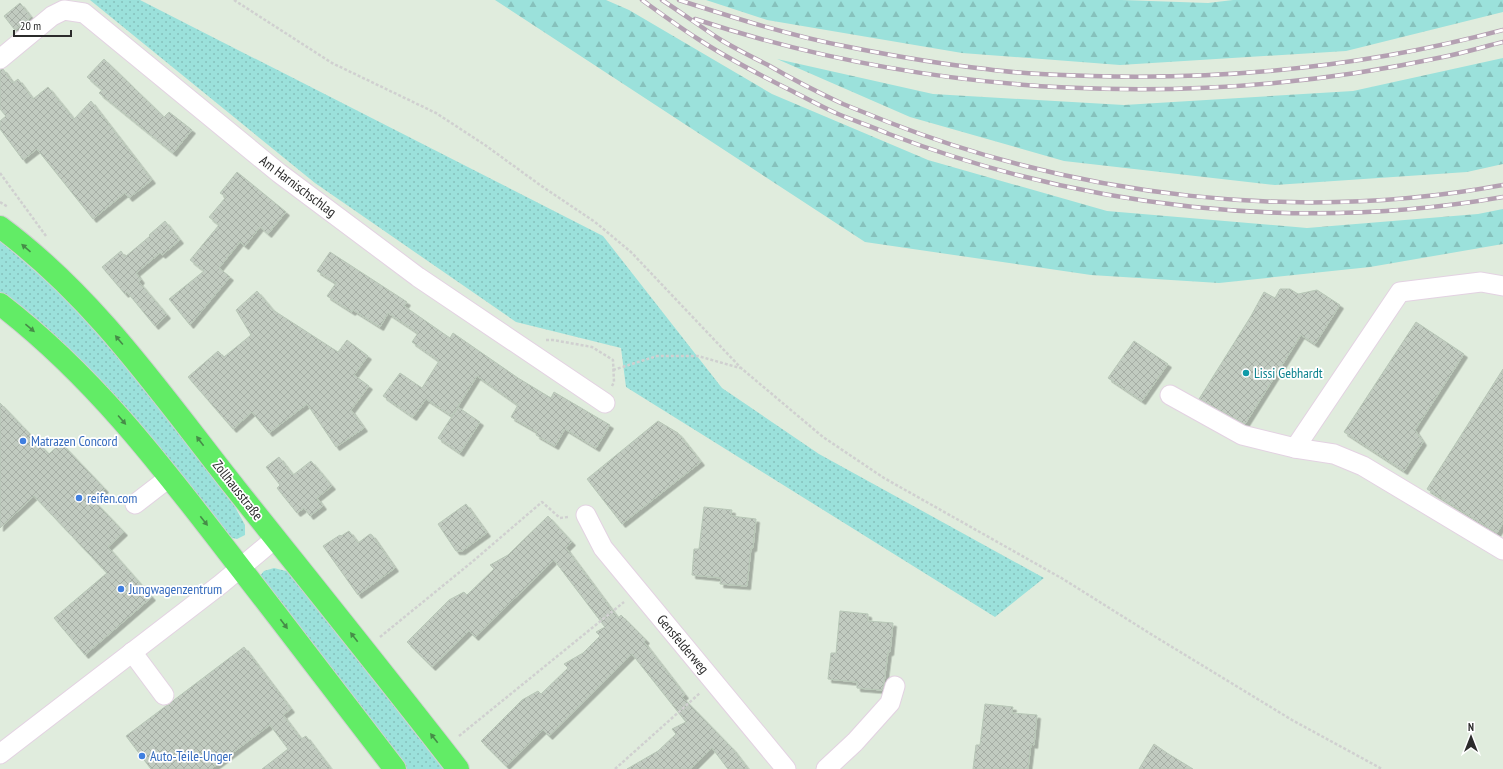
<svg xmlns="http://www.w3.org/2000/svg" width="1503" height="769" viewBox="0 0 1503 769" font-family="'PT Sans Narrow',sans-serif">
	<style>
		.grass { fill: url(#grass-dots) }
		.forest { fill: url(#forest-firs) }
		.building { fill: url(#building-cross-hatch); stroke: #b8c7b7; filter: url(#shadow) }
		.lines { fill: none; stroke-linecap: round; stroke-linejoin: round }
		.minor-casing { stroke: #e3d2e2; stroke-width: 21 }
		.major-casing { stroke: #d0d0d0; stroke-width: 24 }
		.path { stroke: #d0d0d0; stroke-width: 2.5; stroke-dasharray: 3 2; stroke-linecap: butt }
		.minor { stroke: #fff; stroke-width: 19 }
		.major { stroke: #62ec66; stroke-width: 22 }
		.rail-casing { stroke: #b4a0b2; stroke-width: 4.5 }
		.rail { stroke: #fff; stroke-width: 3; stroke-dasharray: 9; stroke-linecap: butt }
		.oneway { fill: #468c48 }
		.culture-dot { fill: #0f9aa8; stroke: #fff; stroke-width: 1.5 }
		.shop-dot { fill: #3f7fe0; stroke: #fff; stroke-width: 1.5 }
		.labels { text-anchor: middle; stroke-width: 3.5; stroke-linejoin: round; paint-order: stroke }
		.street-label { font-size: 14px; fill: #2b2b2b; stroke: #fff }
		.culture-label { font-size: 14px; fill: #0d838f; stroke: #fff; text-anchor: start }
		.shop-label { font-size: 14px; fill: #366cbe; stroke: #fff; text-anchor: start }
	</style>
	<defs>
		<pattern id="grass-dots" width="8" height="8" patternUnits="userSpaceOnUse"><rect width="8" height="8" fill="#9be1db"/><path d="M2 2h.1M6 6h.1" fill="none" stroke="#86c1bc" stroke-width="1.8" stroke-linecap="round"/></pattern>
		<pattern id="forest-firs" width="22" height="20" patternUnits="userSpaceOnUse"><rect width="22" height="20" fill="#9be1db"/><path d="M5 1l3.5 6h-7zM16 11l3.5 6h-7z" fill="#86c1bc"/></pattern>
		<pattern id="building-cross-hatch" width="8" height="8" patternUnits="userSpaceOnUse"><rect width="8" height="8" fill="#c1cbc0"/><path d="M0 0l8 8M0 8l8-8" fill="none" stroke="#a6aea5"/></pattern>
		<filter id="shadow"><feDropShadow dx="3.5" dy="3.5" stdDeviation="0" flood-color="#0004"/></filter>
	</defs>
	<rect width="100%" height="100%" fill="#e0ecdd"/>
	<g class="grass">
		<path d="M 90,0 L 140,0 L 603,236 L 722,388 L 819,454 L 1044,578 L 995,617 L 626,387 L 621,348 L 516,322 L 315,183 Z"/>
		<path d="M 0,241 C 28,265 56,288 81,315 C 137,374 185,442 235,507 L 245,525 L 245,535 L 237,539 L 224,536 L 0,295 Z"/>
		<path d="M 274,568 L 290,572 L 443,769 L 402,769 L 259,577 L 264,571 Z"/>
	</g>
	<g class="forest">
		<path d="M 495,0 L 606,0 L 629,10 L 772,94 L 928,160 L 1107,211 L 1307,228 L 1478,214 L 1503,209 L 1503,244 L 1370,267 L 1219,283 L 1091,275 L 865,242 Z"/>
		<path d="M 706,0 L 1122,0 L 1208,3 L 1233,0 L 1503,0 L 1503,12 L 1346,51 L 1120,65 L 962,53 L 767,20 Z"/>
		<path d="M 1503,58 L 1503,164 L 1467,172 L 1275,185 L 1064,161 L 910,117 L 777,59 L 933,94 L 1124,105 L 1353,91 Z"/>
	</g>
	<g class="building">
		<path d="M 20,3 L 31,17 L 15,30 L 4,16 Z"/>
		<path d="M 104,59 L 164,117 L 169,112 L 192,130 L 173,153 L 99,93 L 102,90 L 87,77 Z"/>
		<path d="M 3,69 L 13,83 L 18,79 L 33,99 L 48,87 L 74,119 L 91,101 L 152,180 L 129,198 L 125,193 L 93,219 L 37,149 L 23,160 L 0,129 L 0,121 L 6,116 L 0,109 L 0,70 Z"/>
		<path d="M 237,172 L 286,212 L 268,234 L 260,227 L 245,246 L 240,242 L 219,268 L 230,277 L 190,325 L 169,299 L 204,271 L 190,260 L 219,225 L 209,217 L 226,197 L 220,193 Z"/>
		<path d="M 165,221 L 180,240 L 162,255 L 160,253 L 136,273 L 141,280 L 139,282 L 167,315 L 155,326 L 127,292 L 125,294 L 102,267 L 121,251 L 125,257 L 150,236 L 149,235 Z"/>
		<path d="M 330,252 L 407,302 L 404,306 L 450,338 L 453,333 L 518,378 L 551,398 L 554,392 L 610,425 L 596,448 L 565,429 L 555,446 L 536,435 L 537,432 L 511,417 L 518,405 L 477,376 L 452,416 L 426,399 L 413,417 L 383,396 L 400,373 L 422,388 L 439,361 L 412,342 L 418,333 L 388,313 L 380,327 L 353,310 L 352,312 L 327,296 L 336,283 L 317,271 Z"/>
		<path d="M 1280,289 L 1290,289 L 1298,294 L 1317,290 L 1340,305 L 1315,344 L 1301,335 L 1245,424 L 1199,399 L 1251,316 L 1264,292 L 1275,298 Z"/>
		<path d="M 257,291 L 273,310 L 338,352 L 347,340 L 368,356 L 354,375 L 369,386 L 351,410 L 364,428 L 336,447 L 307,404 L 269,433 L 252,412 L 233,429 L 188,377 L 218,351 L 224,357 L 251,335 L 236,310 Z"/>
		<path d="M 1416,322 L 1464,354 L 1415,430 L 1423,442 L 1404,471 L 1344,432 Z"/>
		<path d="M 1134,341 L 1168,364 L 1142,401 L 1108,378 Z"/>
		<path d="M 1503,369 L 1503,523 L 1497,533 L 1427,489 Z"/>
		<path d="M 0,403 L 49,454 L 61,443 L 105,489 L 93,500 L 124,532 L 108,547 L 152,597 L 85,655 L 54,618 L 107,573 L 34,496 L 0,528 Z"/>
		<path d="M 458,407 L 480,422 L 460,453 L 438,438 Z"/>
		<path d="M 658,421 L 678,433 L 701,462 L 622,524 L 587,479 Z"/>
		<path d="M 279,457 L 293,475 L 311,461 L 332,486 L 317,498 L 323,506 L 310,516 L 304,508 L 297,513 L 277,488 L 280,485 L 266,467 Z"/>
		<path d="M 466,504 L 487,533 L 462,551 L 456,551 L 438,524 Z"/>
		<path d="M 704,507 L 732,510 L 731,516 L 756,519 L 753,548 L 751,548 L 747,586 L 720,584 L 721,578 L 692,575 L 694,549 L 699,549 Z"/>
		<path d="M 548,516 L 572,542 L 566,548 L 618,618 L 621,615 L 646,640 L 644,642 L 685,695 L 682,697 L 732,748 L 748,769 L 728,769 L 712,748 L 691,769 L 627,769 L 658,751 L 676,734 L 672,729 L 686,722 L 632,654 L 549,736 L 543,730 L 506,766 L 481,741 L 522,700 L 538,691 L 541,694 L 568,668 L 564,664 L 583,653 L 600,636 L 596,632 L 605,627 L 554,560 L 475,637 L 469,631 L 432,667 L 407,642 L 449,600 L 464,592 L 467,595 L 494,569 L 490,565 L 508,555 Z"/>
		<path d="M 349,531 L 358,543 L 370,534 L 372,535 L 395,568 L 358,595 L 323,546 L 340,535 L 341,536 Z"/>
		<path d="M 840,611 L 868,614 L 868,621 L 893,623 L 890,652 L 888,652 L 884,683 L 882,690 L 857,688 L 857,682 L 828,679 L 831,653 L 836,653 Z"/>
		<path d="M 244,647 L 291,709 L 283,715 L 301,739 L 306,736 L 331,769 L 262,769 L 288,749 L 270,725 L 211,769 L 151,769 L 126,736 L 166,706 L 170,704 L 174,700 Z"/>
		<path d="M 985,704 L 1013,707 L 1012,713 L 1037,715 L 1034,745 L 1031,744 L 1028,769 L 973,769 L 976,745 L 980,745 Z"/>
		<path d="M 1154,744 L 1167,753 L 1193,769 L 1139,769 Z"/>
	</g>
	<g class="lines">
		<defs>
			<g id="minor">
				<path d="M 0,59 L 52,16 L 64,10 L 84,13 L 279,173 L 418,277 L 605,403"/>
				<path d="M 1170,395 L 1242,435 L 1295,448 L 1334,454 L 1363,466 L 1503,550"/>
				<path d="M 1295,448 L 1400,292 L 1481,282 L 1503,286"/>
				<path d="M 135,504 L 170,477"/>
				<path d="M 586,515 L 603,548 L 786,769"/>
				<path d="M 132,652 L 164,695"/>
				<path d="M 0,754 L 221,584 L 276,538"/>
				<path d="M 826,769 L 855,742 L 890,703 L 895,686"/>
			</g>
			<g id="major">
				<path d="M 0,227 C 96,298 163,397 236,489 C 310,582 385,675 458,769"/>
				<path d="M 0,304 C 91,374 158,461 228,552 C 284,624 339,696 395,769"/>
			</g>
		</defs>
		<use href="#minor" class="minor-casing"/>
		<use href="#major" class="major-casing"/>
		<g class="path">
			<path d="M 234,0 L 332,63 L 436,113 L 485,145 L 540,185 L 595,222 L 631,252 L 741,368 L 823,437 L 884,478 L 1063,579 L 1154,636 L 1292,720 L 1382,769"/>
			<path d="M 0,173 L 46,236"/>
			<path d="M 0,202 L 8,207"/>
			<path d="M 546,340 L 553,340 L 592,347 L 613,360 L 614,382 L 612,386"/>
			<path d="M 613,370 L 657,356 L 698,356 L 740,368"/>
			<path d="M 380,637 L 472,562 L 542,502 L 560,518 L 568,517"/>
			<path d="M 459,736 L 624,602"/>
			<path d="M 615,769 L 700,693"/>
		</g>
		<use href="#minor" class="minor"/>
		<use href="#major" class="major"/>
		<defs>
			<g id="rail">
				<path d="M 642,0 C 660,13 679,27 698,39 C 727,58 758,74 790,90 C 806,98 822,107 838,114 C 855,121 873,127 889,134 C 1083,208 1298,233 1503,197"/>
				<path d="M 662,0 C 682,13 701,27 721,40 C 736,49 752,57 768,65 C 792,79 817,92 843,104 C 858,110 873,116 888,122 C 1081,197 1298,223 1503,185"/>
				<path d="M 679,0 C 735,18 791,36 849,47 C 894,56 940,64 986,69 C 1021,74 1056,75 1091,76 C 1230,80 1369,66 1503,30"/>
				<path d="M 695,19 C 934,98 1197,110 1443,57 C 1463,53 1483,47 1503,42"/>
			</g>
		</defs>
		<use href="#rail" class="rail-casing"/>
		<use href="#rail" class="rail"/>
	</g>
	<defs><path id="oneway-solid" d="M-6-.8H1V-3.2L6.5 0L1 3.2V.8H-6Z"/></defs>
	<g class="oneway">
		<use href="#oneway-solid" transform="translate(26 248) rotate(-139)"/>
		<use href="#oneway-solid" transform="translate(30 328) rotate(40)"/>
		<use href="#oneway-solid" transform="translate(119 340) rotate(-130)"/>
		<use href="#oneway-solid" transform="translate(122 420) rotate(49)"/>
		<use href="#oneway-solid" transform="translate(200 441) rotate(-127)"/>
		<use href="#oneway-solid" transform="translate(204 521) rotate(52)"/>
		<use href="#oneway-solid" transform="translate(284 624) rotate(53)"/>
		<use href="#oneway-solid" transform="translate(354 637) rotate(-128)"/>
		<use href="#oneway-solid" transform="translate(434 738) rotate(-128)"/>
	</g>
	<circle class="culture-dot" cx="1246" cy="373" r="4"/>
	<g class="shop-dot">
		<circle cx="23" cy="441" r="4"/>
		<circle cx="79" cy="498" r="4"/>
		<circle cx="121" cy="589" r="4"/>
		<circle cx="142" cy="756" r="4"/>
	</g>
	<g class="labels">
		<g class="street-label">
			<text transform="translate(298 186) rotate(37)" y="5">Am Harnischschlag</text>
			<text transform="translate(238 490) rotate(52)" y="5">Zollhausstraße</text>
			<text transform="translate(683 644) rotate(50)" y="5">Gensfelderweg</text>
		</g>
		<g class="culture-label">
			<text x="1254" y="378">Lissi Gebhardt</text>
		</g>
		<g class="shop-label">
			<text x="31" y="446">Matrazen Concord</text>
			<text x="87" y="503">reifen.com</text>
			<text x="129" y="594">Jungwagenzentrum</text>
			<text x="150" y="761">Auto-Teile-Unger</text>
		</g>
	</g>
	<g transform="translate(1471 737)" stroke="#ffffff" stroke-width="3" paint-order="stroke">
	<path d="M0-3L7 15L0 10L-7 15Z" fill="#2b2b2b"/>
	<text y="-6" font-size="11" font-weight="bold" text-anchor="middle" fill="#2b2b2b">N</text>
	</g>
	<path d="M14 30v6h57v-6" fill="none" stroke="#2b2b2b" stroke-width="2"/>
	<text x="20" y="30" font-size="12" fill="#2b2b2b" stroke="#ffffff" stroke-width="3" paint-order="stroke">20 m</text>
</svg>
